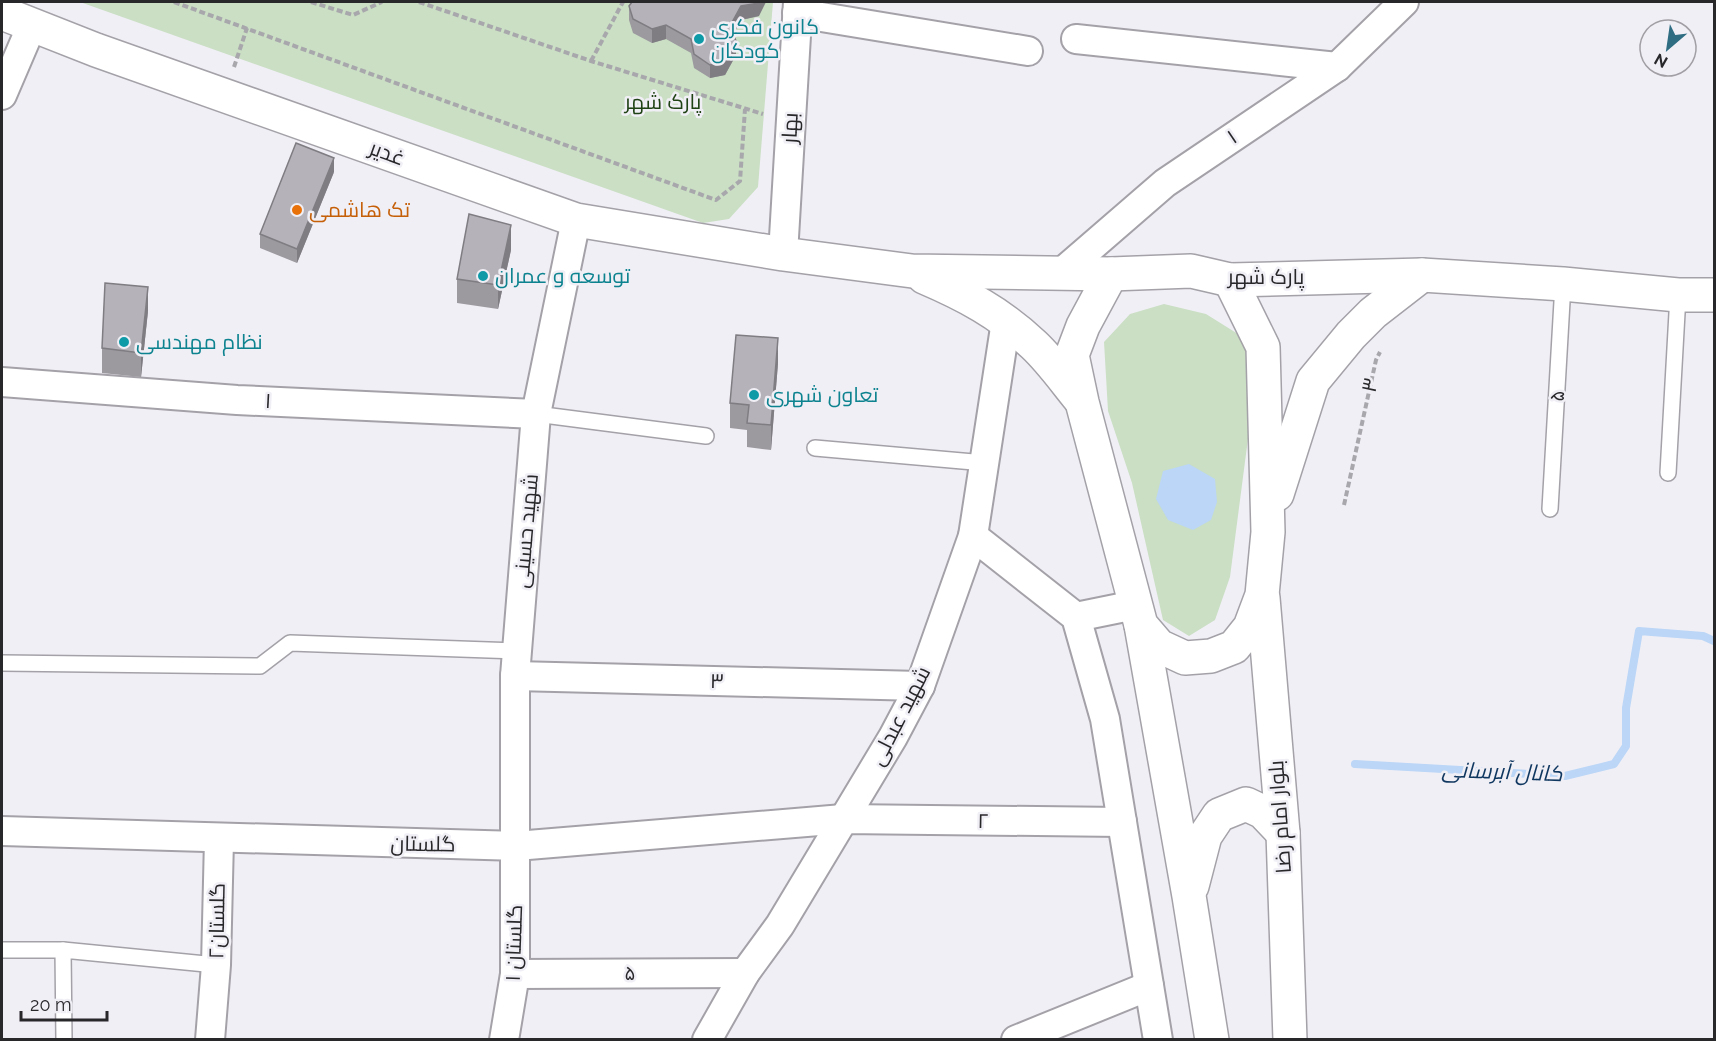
<svg xmlns="http://www.w3.org/2000/svg" width="1716" height="1041" viewBox="0 0 1716 1041" font-family="Raleway,Cairo,sans-serif">
	<style>
		.green { fill: #cadfc4 }
		.water { fill: #bbd6f6 }
		.lines { fill: none; stroke-linecap: round; stroke-linejoin: round }
		.stream { stroke: #bbd6f6; stroke-width: 8 }
		.service-casing { stroke: #a4a2a8; stroke-width: 18 }
		.minor-casing { stroke: #a4a2a8; stroke-width: 32 }
		.secondary-casing { stroke: #a4a2a8; stroke-width: 36 }
		.path { stroke: #a8a7ac; stroke-width: 4; stroke-dasharray: 6 3; stroke-linecap: butt }
		.service { stroke: #fff; stroke-width: 15 }
		.minor { stroke: #fff; stroke-width: 28 }
		.secondary { stroke: #fff; stroke-width: 33 }
		.wall { fill: #9c999f }
		.shaded-wall { fill: #7f7d82 }
		.building { fill: #b5b2b9; stroke: #7f7d82; stroke-width: 1.5 }
		.culture-dot { fill: #0f9aa8; stroke: #f1eff6; stroke-width: 2 }
		.food-dot { fill: #e8710a; stroke: #f1eff6; stroke-width: 2 }
		.labels { text-anchor: middle; stroke-width: 5; stroke-linejoin: round; paint-order: stroke }
		.culture-label { font-size: 21px; fill: #0d838f; stroke: #f1eff6; text-anchor: start }
		.park-label { font-size: 21px; fill: #204315; stroke: #f1eff6 }
		.street-label { font-size: 21px; fill: #28272a; stroke: #f1eff6 }
		.food-label { font-size: 21px; fill: #c56008; stroke: #f1eff6; text-anchor: start }
		.water-label { font-size: 22px; font-style: italic; fill: #0f375f; stroke: #f1eff6 }
	</style>
	<rect width="100%" height="100%" fill="#f1eff6"/>
	<g class="green">
		<path d="M 80,2 L 773,2 L 758,187 L 729,219 L 703,223 Z"/>
		<path d="M 1164,304 L 1206,314 L 1246,339 L 1252,408 L 1230,577 L 1215,620 L 1189,636 L 1163,620 L 1132,483 L 1108,411 L 1104,342 L 1130,314 Z"/>
	</g>
	<path class="water" d="M 1189,464 L 1215,479 L 1217,502 L 1211,520 L 1193,530 L 1168,520 L 1156,499 L 1163,471 Z"/>
	<g class="lines">
		<path class="stream" d="M 1355,764 L 1565,776 L 1614,764 L 1626,746 L 1626,708 L 1639,631 L 1703,636 L 1714,641"/>
		<defs>
			<g id="service">
				<path d="M 536,414 L 706,436"/>
				<path d="M 815,448 L 985,463"/>
				<path d="M 1668,473 L 1678,295"/>
				<path d="M 1550,509 L 1563,284"/>
				<path d="M 2,663 L 260,666 L 290,643 L 516,651"/>
				<path d="M 2,950 L 63,950"/>
				<path d="M 64,1040 L 63,950 L 216,965"/>
			</g>
			<g id="minor">
				<path d="M 797,13 L 1028,51"/>
				<path d="M 1076,39 L 1337,67"/>
				<path d="M 2,95 L 32,25"/>
				<path d="M 783,254 L 798,2"/>
				<path d="M 1061,273 L 1165,183 L 1337,67 L 1404,2"/>
				<path d="M 2,382 L 237,400 L 536,414"/>
				<path d="M 973,536 L 1076,617 L 1105,719 L 1158,1040"/>
				<path d="M 1076,617 L 1135,605"/>
				<path d="M 515,676 L 920,686"/>
				<path d="M 2,831 L 516,846 L 843,819 L 1122,822"/>
				<path d="M 515,974 L 745,973"/>
				<path d="M 210,1040 L 216,965 L 219,839"/>
				<path d="M 504,1040 L 515,974 L 515,676 L 536,414 L 576,220"/>
				<path d="M 707,1040 L 745,973 L 780,925 L 893,737 L 920,686 L 973,536 L 1006,321"/>
				<path d="M 1016,1040 L 1149,986"/>
			</g>
			<g id="secondary">
				<path d="M 2,13 L 96,50 L 576,220 L 783,254 L 912,271 L 1111,274 L 1191,271 L 1230,280 L 1422,275 L 1563,284 L 1678,295 L 1714,295"/>
				<path d="M 1111,274 L 1083,326 L 1072,355 L 1082,402 L 1141,625 L 1159,646 L 1185,658 L 1211,656 L 1234,647 L 1250,627 L 1262,595 L 1268,532 L 1263,347 L 1230,280"/>
				<path d="M 924,277 C 966,295 1000,313 1034,345 C 1051,361 1065,381 1079,398"/>
				<path d="M 1277,494 L 1313,381 L 1351,335 L 1373,313 L 1422,275"/>
				<path d="M 1263,598 L 1283,833 L 1290,1040"/>
				<path d="M 1141,625 L 1189,896 L 1212,1040"/>
				<path d="M 1192,886 L 1205,836 L 1219,815 L 1246,804 L 1263,812 L 1283,833"/>
			</g>
		</defs>
		<use href="#service" class="service-casing"/>
		<use href="#minor" class="minor-casing"/>
		<use href="#secondary" class="secondary-casing"/>
		<g class="path">
			<path d="M 174,2 L 716,200 L 740,181 L 745,109"/>
			<path d="M 311,2 L 353,15 L 382,2"/>
			<path d="M 419,2 L 591,61 L 763,114"/>
			<path d="M 591,61 L 623,2"/>
			<path d="M 234,67 L 247,28"/>
			<path d="M 1344,505 L 1376,360 L 1380,352"/>
		</g>
		<use href="#service" class="service"/>
		<use href="#minor" class="minor"/>
		<use href="#secondary" class="secondary"/>
	</g>
	<g class="wall">
		<path d="M 629,6 L 759,16 L 741,20 L 734,34 L 736,55 L 725,75 L 710,78 L 694,68 L 691,53 L 666,39 L 652,43 L 633,33 L 629,20 Z"/>
		<path d="M 334,172 L 297,263 L 260,248 L 260,234 Z"/>
		<path d="M 511,250 L 498,309 L 457,303 L 457,279 Z"/>
		<path d="M 148,311 L 141,377 L 102,373 L 102,348 Z"/>
		<path d="M 778,363 L 771,450 L 747,447 L 747,430 L 730,428 L 730,403 Z"/>
	</g>
	<g class="shaded-wall">
		<path d="M 759,2 L 766,2 L 759,16 L 741,20 L 730,40 L 730,26 L 741,6 Z"/>
		<path d="M 666,25 L 666,39 L 652,43 L 652,29 Z"/>
		<path d="M 736,41 L 736,55 L 725,75 L 710,78 L 710,65 Z"/>
		<path d="M 334,158 L 334,172 L 297,263 L 297,249 Z"/>
		<path d="M 511,225 L 511,250 L 498,309 L 498,285 Z"/>
		<path d="M 148,287 L 148,311 L 141,377 L 141,353 Z"/>
		<path d="M 778,338 L 778,363 L 771,450 L 771,425 Z"/>
	</g>
	<g class="building">
		<path d="M 632,2 L 759,2 L 759,3 L 741,6 L 730,26 L 736,41 L 725,61 L 710,65 L 694,54 L 691,39 L 666,25 L 652,29 L 633,19 L 629,6 Z"/>
		<path d="M 296,143 L 334,158 L 297,249 L 260,234 Z"/>
		<path d="M 469,214 L 511,225 L 498,285 L 457,279 Z"/>
		<path d="M 105,283 L 148,287 L 141,353 L 102,348 Z"/>
		<path d="M 736,335 L 778,338 L 771,425 L 747,423 L 749,405 L 730,403 Z"/>
	</g>
	<g class="culture-dot">
		<circle cx="699" cy="39" r="6"/>
		<circle cx="483" cy="276" r="6"/>
		<circle cx="124" cy="342" r="6"/>
		<circle cx="754" cy="395" r="6"/>
	</g>
	<circle class="food-dot" cx="297" cy="210" r="6"/>
	<g class="labels">
		<g class="culture-label">
			<text x="711" y="34">کانون فکری<tspan x="711" dy="24">کودکان</tspan></text>
			<text x="495" y="283">توسعه و عمران</text>
			<text x="136" y="349">نظام مهندسی</text>
			<text x="766" y="402">تعاون شهری</text>
		</g>
		<g class="park-label">
			<text x="663" y="109">پارک شهر</text>
		</g>
		<g class="street-label">
			<text transform="translate(790 128) rotate(-87)" y="7">بهار</text>
			<text transform="translate(1232 137) rotate(-34)" y="7">۱</text>
			<text transform="translate(387 153) rotate(20)" y="7">غدیر</text>
			<text x="1266" y="284">پارک شهر</text>
			<text transform="translate(1370 385) rotate(-78)" y="7">۳</text>
			<text transform="translate(1557 396) rotate(-87)" y="7">۵</text>
			<text transform="translate(268 401) rotate(3)" y="7">۱</text>
			<text transform="translate(526 531) rotate(-85)" y="7">شهید حسینی</text>
			<text transform="translate(717 681) rotate(1)" y="7">۳</text>
			<text transform="translate(900 716) rotate(-63)" y="7">شهید عبدلی</text>
			<text transform="translate(1280 817) rotate(-94)" y="7">بلوار امام رضا</text>
			<text transform="translate(983 821) rotate(1)" y="7">۲</text>
			<text transform="translate(423 844) rotate(1)" y="7">گلستان</text>
			<text transform="translate(217 921) rotate(-89)" y="7">گلستان۲</text>
			<text transform="translate(514 943) rotate(-88)" y="7">گلستان ۱</text>
			<text x="630" y="980">۵</text>
		</g>
		<g class="food-label">
			<text x="309" y="217">تک هاشمی</text>
		</g>
		<g class="water-label">
			<text transform="translate(1502 771) rotate(2)" y="8">کانال آبرسانی</text>
		</g>
	</g>
	<rect width="1716" height="1041" fill="none" stroke="#28272a" stroke-width="6"/>
	<g transform="translate(1668 48) rotate(209)"><circle r="28" fill="#f1eff6" stroke="#a19fa4" stroke-width="1.5"/>
	<path d="M0-4.5L10 22L0 15L-10 22Z" fill="#2e6d82"/>
	<text y="-9" font-size="16" font-weight="bold" text-anchor="middle" fill="#28272a">N</text>
	</g>
	<path d="M21 1011v9h86v-9" fill="none" stroke="#28272a" stroke-width="3"/>
	<text x="30" y="1011" font-size="18" fill="#28272a" stroke="#f1eff6" stroke-width="4.5" paint-order="stroke">20 m</text>
</svg>
